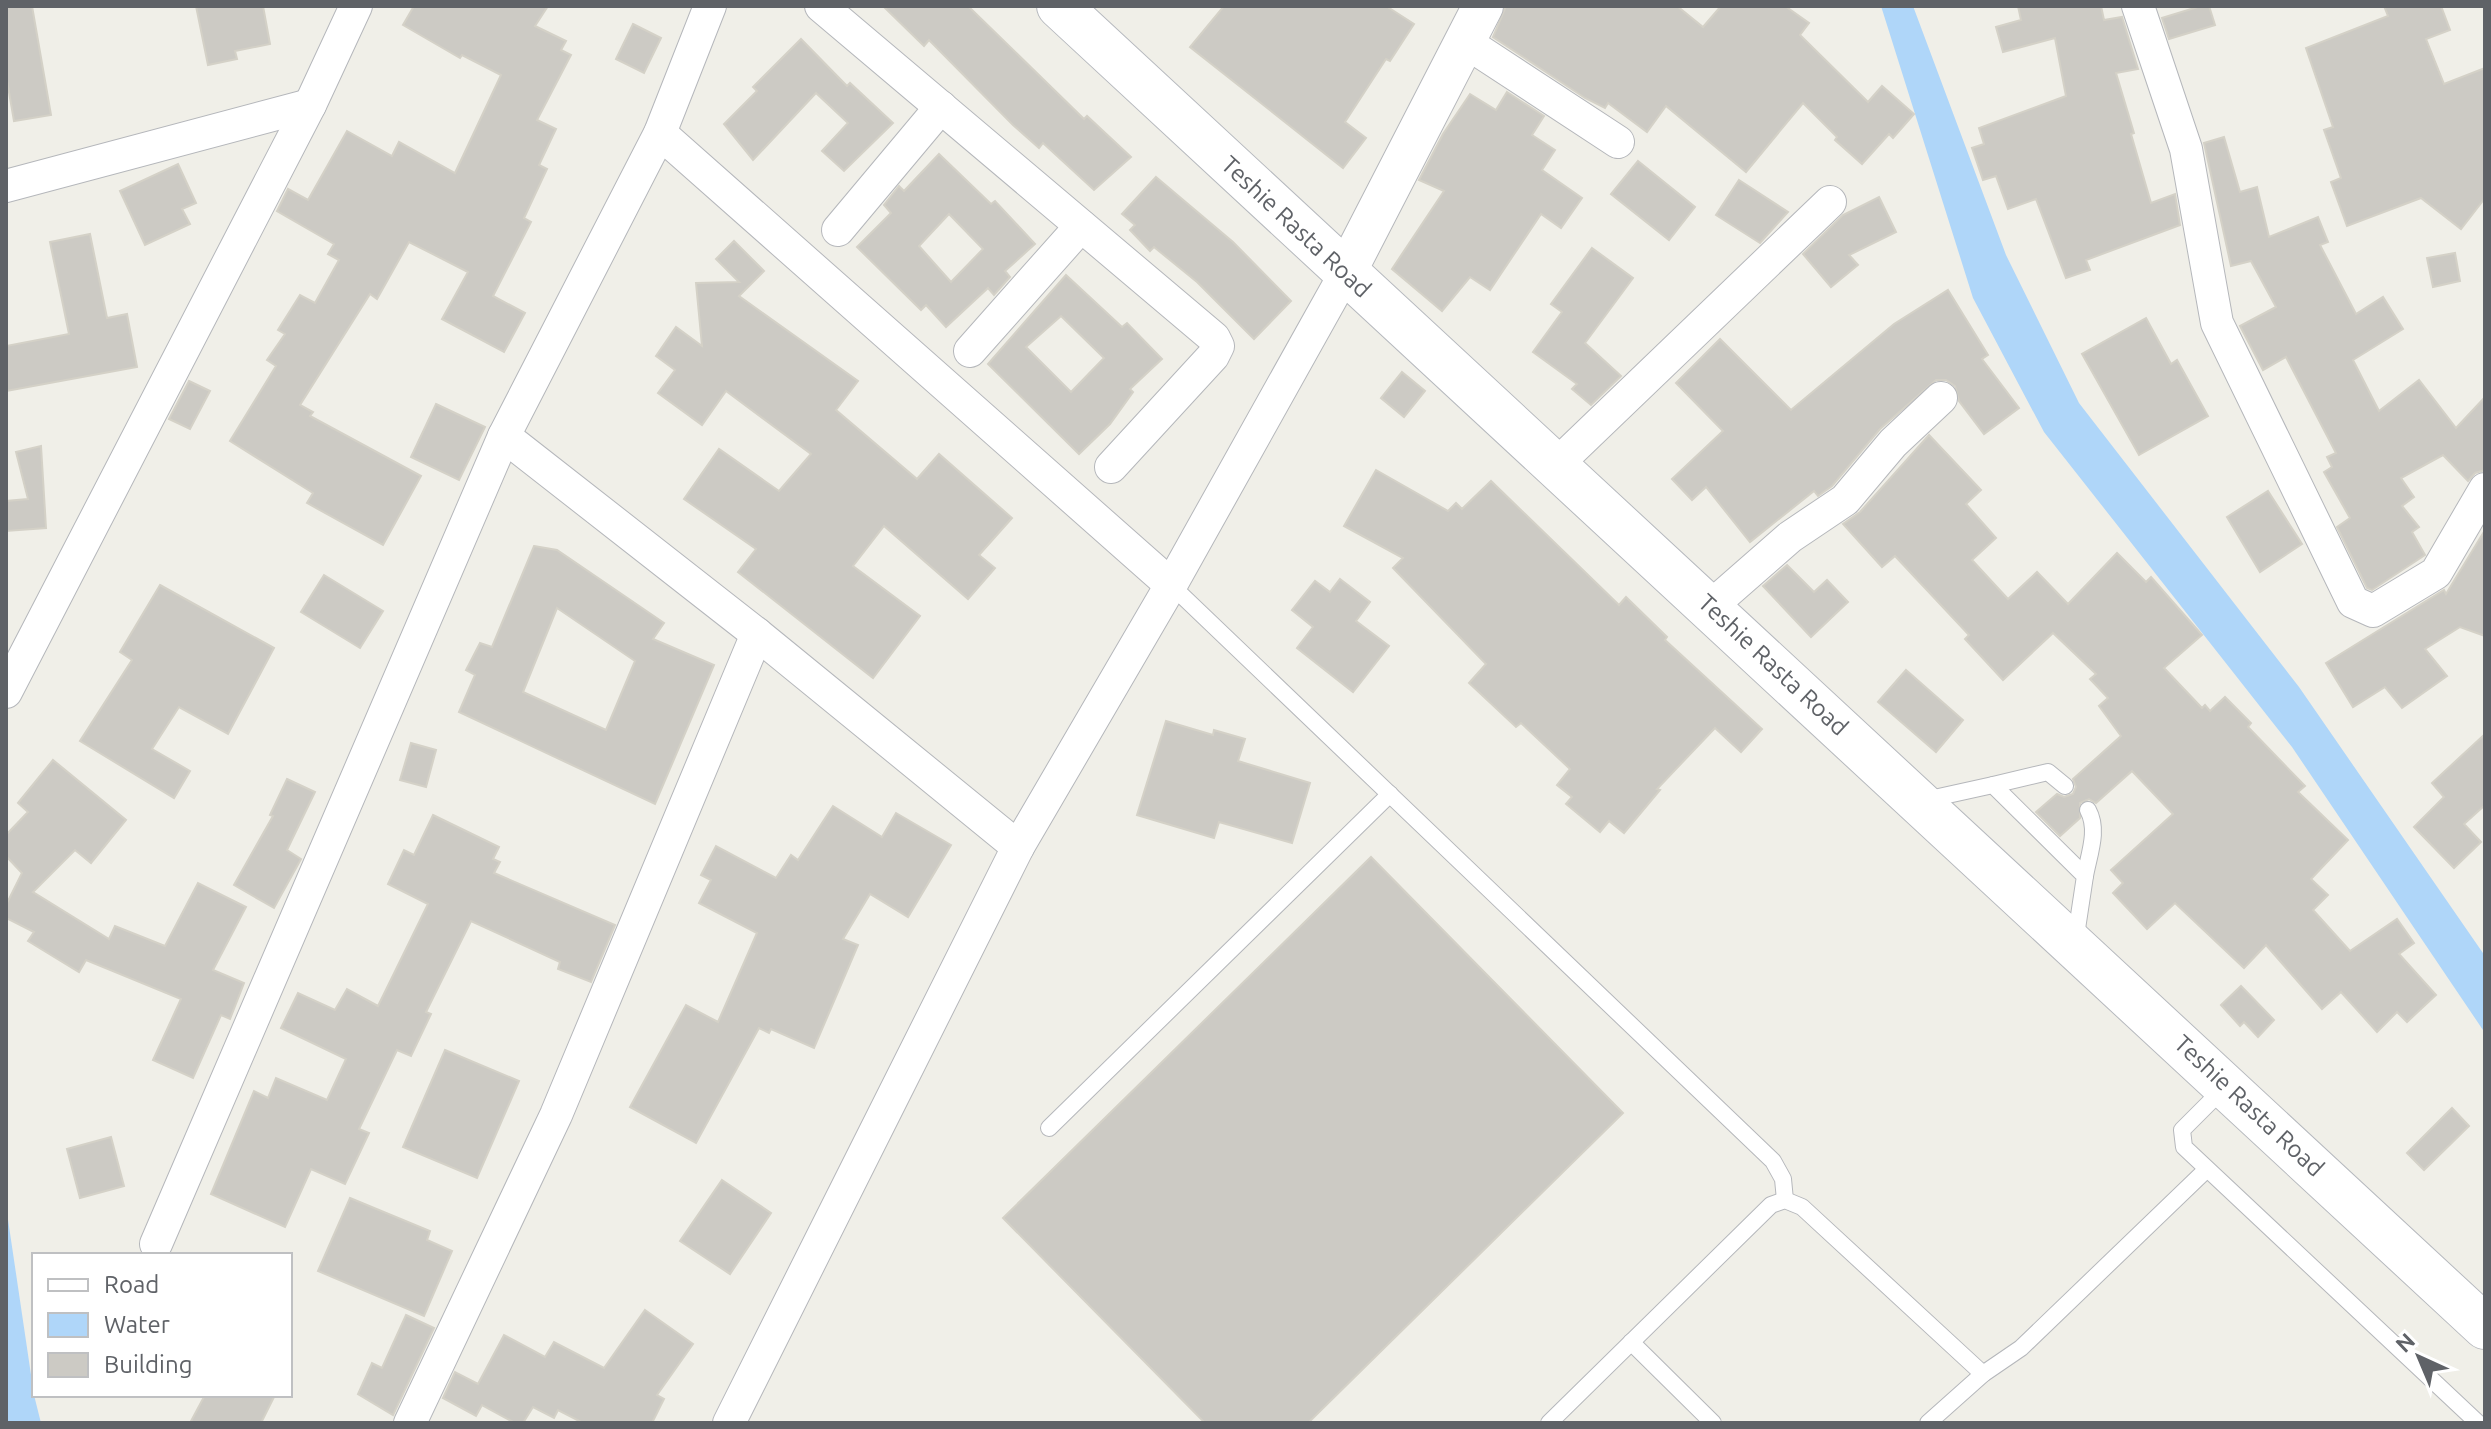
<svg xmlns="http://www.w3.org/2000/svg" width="2491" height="1429" viewBox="0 0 2491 1429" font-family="Ubuntu,sans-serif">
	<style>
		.water { fill: #afd6f9 }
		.building { fill: #cccac4; stroke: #d4d1c7; stroke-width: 2; fill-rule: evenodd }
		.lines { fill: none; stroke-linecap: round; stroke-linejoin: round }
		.service-casing { stroke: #b5b7bb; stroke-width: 18 }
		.minor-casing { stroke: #b5b7bb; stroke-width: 34 }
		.tertiary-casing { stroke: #b5b7bb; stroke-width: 42 }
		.secondary-casing { stroke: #b6b9be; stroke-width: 46 }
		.service { stroke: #fff; stroke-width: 16 }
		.minor { stroke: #fff; stroke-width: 32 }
		.tertiary { stroke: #fff; stroke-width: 40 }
		.secondary { stroke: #fff; stroke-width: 44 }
		.labels { text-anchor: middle; stroke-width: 7; stroke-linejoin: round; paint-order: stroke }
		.street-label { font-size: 24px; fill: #5f6267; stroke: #fff }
	</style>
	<rect width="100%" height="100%" fill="#f0efe8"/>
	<g class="water">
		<path d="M 1881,6 L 1913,6 L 2006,255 L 2079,403 L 2299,687 L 2485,956 L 2485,1033 L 2292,747 L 2044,432 L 1973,298 Z"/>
		<path d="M 6,1206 L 34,1395 L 41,1423 L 6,1423 Z"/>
	</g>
	<g class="building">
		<path d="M 6,6 L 32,6 L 51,115 L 14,121 L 6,75 Z"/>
		<path d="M 196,6 L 263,6 L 270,44 L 235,51 L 237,59 L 208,65 Z"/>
		<path d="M 414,6 L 548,6 L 535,26 L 566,41 L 561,50 L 571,55 L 537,120 L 556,129 L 539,165 L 547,169 L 524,218 L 531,222 L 493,296 L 525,313 L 504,352 L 442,319 L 468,272 L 409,242 L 377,299 L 370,294 L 300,405 L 313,412 L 310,416 L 421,476 L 383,545 L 307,503 L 313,493 L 230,441 L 276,366 L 267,360 L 285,334 L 278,330 L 300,295 L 315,303 L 339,260 L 328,254 L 334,244 L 277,211 L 288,189 L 308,200 L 347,131 L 392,156 L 399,142 L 455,173 L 501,75 L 462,55 L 460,58 L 403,25 Z"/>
		<path d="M 883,6 L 968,6 L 1084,119 L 1087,116 L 1131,157 L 1094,190 L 1043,143 L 1039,148 L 1013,125 L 929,40 L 924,46 Z"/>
		<path d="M 1224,6 L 1386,6 L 1414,24 L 1390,61 L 1386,59 L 1345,122 L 1366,138 L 1343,168 L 1190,47 Z"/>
		<path d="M 1506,6 L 1677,6 L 1703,27 L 1721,6 L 1785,6 L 1809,23 L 1800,35 L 1868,102 L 1882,86 L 1914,114 L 1893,138 L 1889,134 L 1862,164 L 1835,140 L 1837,137 L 1803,103 L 1746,172 L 1666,106 L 1647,132 L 1608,103 L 1605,108 L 1585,98 L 1493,37 Z"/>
		<path d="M 2018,6 L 2101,6 L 2104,20 L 2122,17 L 2138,69 L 2116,73 L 2134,133 L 2131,134 L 2151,203 L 2175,194 L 2180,225 L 2086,260 L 2090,270 L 2066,278 L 2036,199 L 2008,209 L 1996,176 L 1983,180 L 1972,148 L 1984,144 L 1979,128 L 2066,96 L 2055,38 L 2003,52 L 1996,27 L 2021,20 Z"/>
		<path d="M 2201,6 L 2209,6 L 2215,25 L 2169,39 L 2162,18 Z"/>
		<path d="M 2384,6 L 2441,6 L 2450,30 L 2426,39 L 2444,84 L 2485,68 L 2485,198 L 2461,229 L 2421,198 L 2347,226 L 2331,182 L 2341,178 L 2324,130 L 2333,127 L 2306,48 L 2388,16 Z"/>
		<path d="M 633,24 L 661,38 L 644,73 L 616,59 Z"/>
		<path d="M 801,39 L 847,86 L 850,83 L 893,123 L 844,171 L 822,151 L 848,123 L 816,93 L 753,160 L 724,124 L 757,91 L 753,87 Z"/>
		<path d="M 1507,92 L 1544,116 L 1532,135 L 1555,150 L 1542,170 L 1582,198 L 1561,228 L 1541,214 L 1490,290 L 1470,277 L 1442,311 L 1392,269 L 1444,191 L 1419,180 L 1443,134 L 1470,94 L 1496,110 Z"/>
		<path d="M 2224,137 L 2240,192 L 2257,187 L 2269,237 L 2318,217 L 2328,242 L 2320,245 L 2356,314 L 2383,297 L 2403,329 L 2353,360 L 2379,411 L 2419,380 L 2456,428 L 2485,397 L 2485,470 L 2475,473 L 2468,481 L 2443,455 L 2401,478 L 2414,497 L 2402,506 L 2419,527 L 2412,532 L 2425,555 L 2372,590 L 2367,588 L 2337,527 L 2350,518 L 2324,472 L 2332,467 L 2327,457 L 2336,453 L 2286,357 L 2263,370 L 2240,326 L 2276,307 L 2251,261 L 2231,266 L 2204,143 Z"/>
		<path d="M 939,154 L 991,204 L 995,201 L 1035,244 L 1005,271 L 1010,277 L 994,295 L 988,288 L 946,327 L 926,305 L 921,310 L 857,247 L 891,213 L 884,205 L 899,186 L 904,191 ZM 949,214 L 983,249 L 951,282 L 919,246 Z"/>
		<path d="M 1638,161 L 1695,207 L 1669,240 L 1611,194 Z"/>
		<path d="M 178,164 L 196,203 L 182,209 L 190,224 L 145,245 L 120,191 Z"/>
		<path d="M 1156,177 L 1233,242 L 1291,301 L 1254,339 L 1197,282 L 1154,247 L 1150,251 L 1130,230 L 1135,225 L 1122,214 Z"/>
		<path d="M 1739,180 L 1788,212 L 1760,243 L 1716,215 Z"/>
		<path d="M 1879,197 L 1896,232 L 1849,255 L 1858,265 L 1831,287 L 1803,254 L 1843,215 Z"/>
		<path d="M 90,234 L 107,318 L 127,314 L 137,367 L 6,391 L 6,346 L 69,334 L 50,242 Z"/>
		<path d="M 734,241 L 764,271 L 739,296 L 858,381 L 836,410 L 917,479 L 939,454 L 1012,518 L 979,555 L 995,568 L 968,599 L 884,526 L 853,566 L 920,616 L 873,678 L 738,572 L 756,549 L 684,499 L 719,449 L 779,491 L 811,454 L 726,391 L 702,425 L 658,393 L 675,370 L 656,356 L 676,327 L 702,346 L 696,283 L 739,282 L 716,259 Z"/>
		<path d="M 1592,248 L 1633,278 L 1585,343 L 1621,376 L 1591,405 L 1572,389 L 1577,384 L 1533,352 L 1562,312 L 1551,304 Z"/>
		<path d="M 2455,253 L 2460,281 L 2433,287 L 2427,258 Z"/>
		<path d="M 1066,275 L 1122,327 L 1127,323 L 1162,359 L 1130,389 L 1133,392 L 1110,424 L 1079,454 L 988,364 ZM 1061,316 L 1104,358 L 1071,392 L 1026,347 Z"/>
		<path d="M 1948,290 L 1988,355 L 1982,359 L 2019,408 L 1984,434 L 1959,401 L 1955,386 L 1946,380 L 1936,380 L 1880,429 L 1832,486 L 1818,496 L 1814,491 L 1750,542 L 1706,487 L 1692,500 L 1672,479 L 1723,431 L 1676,383 L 1720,339 L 1791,410 L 1894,324 Z"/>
		<path d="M 2146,318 L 2171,364 L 2177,360 L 2208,416 L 2139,455 L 2082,354 Z"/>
		<path d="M 1402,372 L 1425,391 L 1404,417 L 1381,398 Z"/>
		<path d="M 189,381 L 210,391 L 190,429 L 169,419 Z"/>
		<path d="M 436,404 L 485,427 L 459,480 L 411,457 Z"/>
		<path d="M 1929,435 L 1981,490 L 1966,504 L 1996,538 L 1972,560 L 2008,599 L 2037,572 L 2068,604 L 2117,553 L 2146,582 L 2151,577 L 2202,635 L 2164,668 L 2202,708 L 2205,705 L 2210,711 L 2225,697 L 2251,723 L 2248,727 L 2305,786 L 2298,792 L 2348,840 L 2311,879 L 2328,895 L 2313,910 L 2350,951 L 2397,919 L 2414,943 L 2399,954 L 2436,995 L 2407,1022 L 2397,1012 L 2377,1032 L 2341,992 L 2322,1009 L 2266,945 L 2244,968 L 2175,903 L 2147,929 L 2113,893 L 2123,883 L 2111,870 L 2173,814 L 2132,771 L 2096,803 L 2089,799 L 2080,803 L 2080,818 L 2060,836 L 2036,812 L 2057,794 L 2064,797 L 2073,794 L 2076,787 L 2073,779 L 2121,736 L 2099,706 L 2108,698 L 2090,679 L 2096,674 L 2053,633 L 2003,680 L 1965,639 L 1969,635 L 1895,556 L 1882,567 L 1843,524 L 1860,512 Z"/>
		<path d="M 41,446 L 46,528 L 6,531 L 6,501 L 28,499 L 16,452 Z"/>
		<path d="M 1376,470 L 1448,511 L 1456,503 L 1462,509 L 1491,481 L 1619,605 L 1626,597 L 1667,637 L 1665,640 L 1762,729 L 1741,752 L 1715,728 L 1657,789 L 1660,790 L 1624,833 L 1609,821 L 1600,832 L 1566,804 L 1572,797 L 1557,785 L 1570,769 L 1521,723 L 1516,727 L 1469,683 L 1486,664 L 1393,568 L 1403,558 L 1344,526 Z"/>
		<path d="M 2268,491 L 2302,544 L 2260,572 L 2227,517 Z"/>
		<path d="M 2485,530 L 2485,636 L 2460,627 L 2425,649 L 2447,676 L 2402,708 L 2385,687 L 2353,707 L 2326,663 L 2444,590 L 2446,594 Z"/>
		<path d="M 534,546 L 557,550 L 664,623 L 653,639 L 714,665 L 655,804 L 459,712 L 475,675 L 466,670 L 480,643 L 492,647 ZM 557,608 L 635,661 L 606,730 L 523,692 Z"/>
		<path d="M 1787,565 L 1814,592 L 1827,580 L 1848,602 L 1811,637 L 1763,586 Z"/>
		<path d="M 324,575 L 383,611 L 360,648 L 301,612 Z"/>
		<path d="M 1340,579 L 1370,602 L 1356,621 L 1389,646 L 1353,692 L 1297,648 L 1313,627 L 1292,610 L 1315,581 L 1330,592 Z"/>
		<path d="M 160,585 L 274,648 L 228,734 L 179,707 L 152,749 L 190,771 L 174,798 L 80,741 L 132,660 L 120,652 Z"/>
		<path d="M 1906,670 L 1963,720 L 1936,752 L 1878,702 Z"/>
		<path d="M 1166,721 L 1213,735 L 1214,730 L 1245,739 L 1238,761 L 1310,783 L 1292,843 L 1219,822 L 1214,838 L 1137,815 Z"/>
		<path d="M 2485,734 L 2485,805 L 2464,824 L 2481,842 L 2454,868 L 2414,827 L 2444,797 L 2432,783 Z"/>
		<path d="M 411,743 L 436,750 L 426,787 L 400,780 Z"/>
		<path d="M 53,760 L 126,820 L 91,863 L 75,850 L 33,892 L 109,939 L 115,926 L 165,946 L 198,883 L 246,907 L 213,970 L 244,983 L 230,1019 L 221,1015 L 193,1078 L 153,1060 L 181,999 L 86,960 L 79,972 L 28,941 L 34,932 L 6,918 L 6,905 L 22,873 L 6,856 L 6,835 L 28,812 L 18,803 Z"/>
		<path d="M 287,779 L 315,792 L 287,850 L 301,859 L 274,908 L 234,885 L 273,816 L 270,815 Z"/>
		<path d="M 833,806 L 882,837 L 896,813 L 951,845 L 908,917 L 870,894 L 843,939 L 858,945 L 814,1048 L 771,1029 L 769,1033 L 759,1028 L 696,1143 L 630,1107 L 686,1005 L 718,1022 L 757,933 L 699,903 L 711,880 L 701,875 L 716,846 L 776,878 L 791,855 L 798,860 Z"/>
		<path d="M 433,815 L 499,847 L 493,859 L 500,862 L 494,873 L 615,925 L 591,982 L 558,969 L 560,962 L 471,921 L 426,1012 L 431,1014 L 411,1056 L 397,1050 L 359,1129 L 369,1133 L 345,1184 L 311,1169 L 285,1227 L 211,1194 L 254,1091 L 268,1098 L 276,1078 L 327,1100 L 346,1059 L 281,1028 L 298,993 L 335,1010 L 347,989 L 378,1006 L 428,904 L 388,884 L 404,850 L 414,855 Z"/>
		<path d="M 1371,857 L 1623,1113 L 1308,1423 L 1205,1423 L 1003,1218 Z"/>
		<path d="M 2241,986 L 2274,1020 L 2258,1037 L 2244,1022 L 2240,1026 L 2221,1005 Z"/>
		<path d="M 445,1050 L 519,1081 L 477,1178 L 403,1147 Z"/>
		<path d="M 2452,1108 L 2469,1126 L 2424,1170 L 2407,1153 Z"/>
		<path d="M 111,1137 L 124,1186 L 80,1198 L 67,1149 Z"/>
		<path d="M 722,1180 L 771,1213 L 730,1274 L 680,1241 Z"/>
		<path d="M 350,1198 L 430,1231 L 427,1240 L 452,1251 L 424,1316 L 318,1271 Z"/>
		<path d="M 645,1310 L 693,1344 L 657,1395 L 664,1399 L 652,1423 L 583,1423 L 558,1410 L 554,1418 L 533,1407 L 523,1423 L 515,1423 L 482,1405 L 476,1416 L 443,1398 L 455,1372 L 478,1384 L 504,1335 L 545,1357 L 554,1342 L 604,1368 Z"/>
		<path d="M 406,1315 L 434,1328 L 393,1415 L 358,1394 L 372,1363 L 382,1368 Z"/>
		<path d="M 205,1395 L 275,1395 L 261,1423 L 190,1423 Z"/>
	</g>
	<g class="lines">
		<defs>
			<g id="service">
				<path d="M 1171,585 L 1773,1161 L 1783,1179 L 1785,1200"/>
				<path d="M 1993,785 L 2048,772 L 2065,786"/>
				<path d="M 1925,800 L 1993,785 L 2085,876 L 2075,942"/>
				<path d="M 2085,876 C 2089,854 2099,830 2088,810"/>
				<path d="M 2223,1089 L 2182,1130 L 2184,1147 L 2478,1423"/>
				<path d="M 1049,1128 L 1390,794"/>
				<path d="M 1631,1342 L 1713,1423"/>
				<path d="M 1549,1423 L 1771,1205 L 1785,1200 L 1802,1207 L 1983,1374"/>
				<path d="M 1928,1423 L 1983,1374 L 2021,1348 L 2206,1170"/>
			</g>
			<g id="minor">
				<path d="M 821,6 L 1214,338 L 1218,346 L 1213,356 L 1111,467"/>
				<path d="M 2138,6 L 2186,149 L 2217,323 L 2353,602 L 2373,611 L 2436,573 L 2485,489"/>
				<path d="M 1467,43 L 1618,142"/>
				<path d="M 660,133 L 1171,585"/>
				<path d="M 6,186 L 310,105"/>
				<path d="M 838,230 L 941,107"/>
				<path d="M 970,351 L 1081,226"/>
				<path d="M 504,436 L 757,634 L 1018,847"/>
				<path d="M 1555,466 L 1830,202"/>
				<path d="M 1710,607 L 1790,537 L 1845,500 L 1893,443 L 1941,398"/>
				<path d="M 6,692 L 310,105 L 356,6"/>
				<path d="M 156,1244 L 504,436 L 660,133 L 710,6"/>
				<path d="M 410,1423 L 556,1115 L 757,634"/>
				<path d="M 729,1423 L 1018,847 L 1171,585 L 1346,272"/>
			</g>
			<path id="tertiary" d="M 1346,272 L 1483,6"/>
			<path id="secondary" d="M 1059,6 L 2485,1327"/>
		</defs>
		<use href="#service" class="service-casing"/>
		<use href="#minor" class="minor-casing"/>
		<use href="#tertiary" class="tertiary-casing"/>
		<use href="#secondary" class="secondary-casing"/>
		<use href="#service" class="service"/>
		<use href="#minor" class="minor"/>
		<use href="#tertiary" class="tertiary"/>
		<use href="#secondary" class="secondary"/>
	</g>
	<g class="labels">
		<g class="street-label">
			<text transform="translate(1296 227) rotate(43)" y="8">Teshie Rasta Road</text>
			<text transform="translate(1773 665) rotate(43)" y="8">Teshie Rasta Road</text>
			<text transform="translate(2249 1106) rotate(43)" y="8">Teshie Rasta Road</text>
		</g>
	</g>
	<rect width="2491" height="1429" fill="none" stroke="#5f6267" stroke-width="16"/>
	<rect x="32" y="1253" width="260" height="144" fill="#ffffff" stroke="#bfc0c2" stroke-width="2"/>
	<rect x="48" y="1279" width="40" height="12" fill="#ffffff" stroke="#bfc0c2" stroke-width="2"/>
	<text x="104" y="1293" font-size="24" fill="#5f6267">Road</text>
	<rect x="48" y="1313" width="40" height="24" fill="#afd6f9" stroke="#bfc0c2" stroke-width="2"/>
	<text x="104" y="1333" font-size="24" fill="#5f6267">Water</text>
	<rect x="48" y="1353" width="40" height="24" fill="#cccac4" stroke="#bfc0c2" stroke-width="2"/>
	<text x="104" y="1373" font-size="24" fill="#5f6267">Building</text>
	<g transform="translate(2419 1357) rotate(316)" stroke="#ffffff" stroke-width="6" paint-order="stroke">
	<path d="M0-6L14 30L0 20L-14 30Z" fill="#5f6267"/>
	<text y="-12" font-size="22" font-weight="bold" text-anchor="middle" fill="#5f6267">N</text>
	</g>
</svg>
